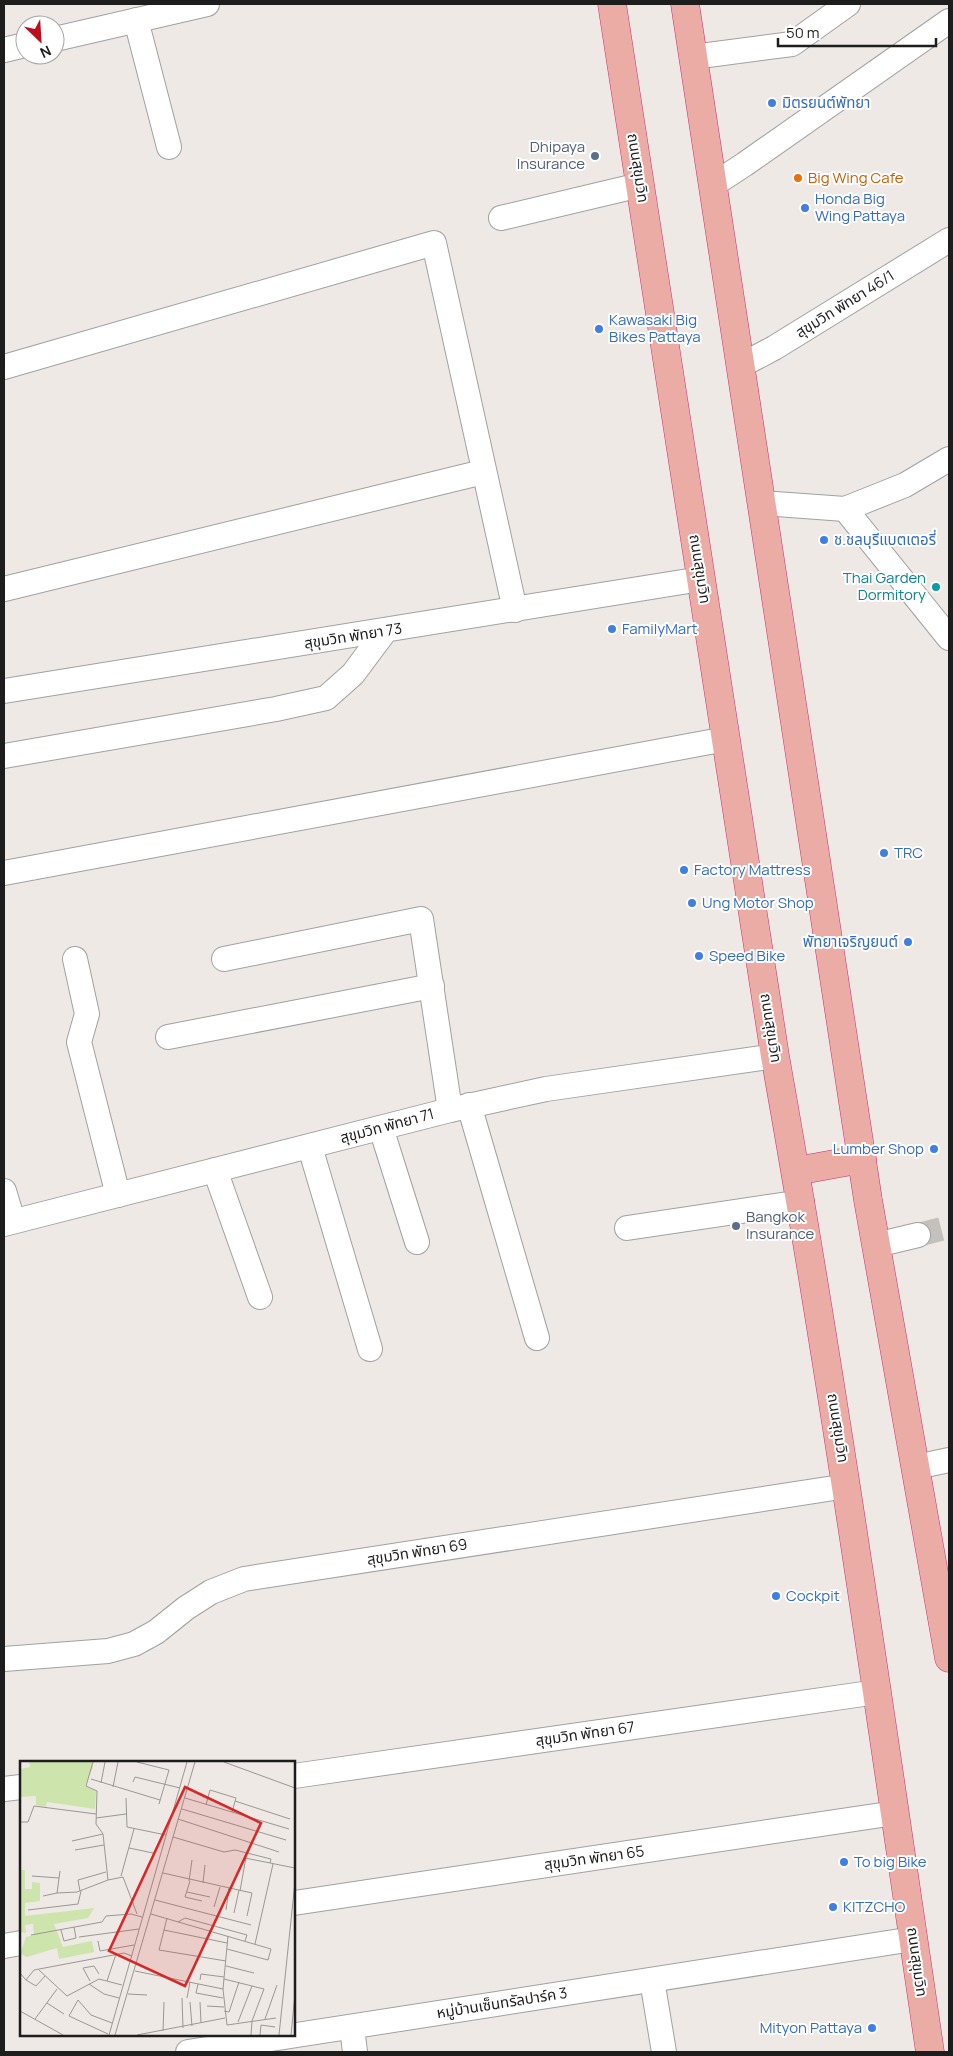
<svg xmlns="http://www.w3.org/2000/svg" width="953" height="2056" viewBox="0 0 953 2056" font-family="Manrope,'Noto Sans Thai',sans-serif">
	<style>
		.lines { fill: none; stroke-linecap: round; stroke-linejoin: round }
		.minor-tunnel { stroke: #c4c0bc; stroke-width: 24; stroke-dasharray: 24 12; stroke-linecap: butt }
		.minor-casing { stroke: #a1a1a1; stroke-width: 26 }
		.trunk-casing { stroke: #cd2f73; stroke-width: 29 }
		.minor { stroke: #fff; stroke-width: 24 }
		.trunk { stroke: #eaaca4; stroke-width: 28 }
		.shop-dot { fill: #3f7fe0; stroke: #fff; stroke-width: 2 }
		.service-dot { fill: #5c6f8a; stroke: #fff; stroke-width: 2 }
		.food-dot { fill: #e8710a; stroke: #fff; stroke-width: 2 }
		.culture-dot { fill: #0f9aa8; stroke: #fff; stroke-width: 2 }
		.labels { text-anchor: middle; stroke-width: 4; stroke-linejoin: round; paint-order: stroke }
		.shop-label { font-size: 15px; fill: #366cbe; stroke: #fff; text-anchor: start }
		.service-label { font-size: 15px; fill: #4e5e75; stroke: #fff; text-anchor: end }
		.street-label { font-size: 15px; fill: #1d1d1d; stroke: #fff }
		.food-label { font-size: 15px; fill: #c56008; stroke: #fff; text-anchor: start }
		.culture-label { font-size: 15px; fill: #0d838f; stroke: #fff; text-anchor: end }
		.inset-road { fill: none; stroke: #9a9794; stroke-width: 1 }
		.view { fill: #d62828; fill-opacity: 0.15; stroke: #d62828; stroke-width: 2.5 }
		.inset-edge { fill: none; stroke: #1d1d1d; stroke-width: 2.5 }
	</style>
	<rect width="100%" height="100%" fill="#eee9e4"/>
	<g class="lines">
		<path class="minor-tunnel" d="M 918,1235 L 949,1227"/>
		<defs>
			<g id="minor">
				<path d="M 136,20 L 169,147"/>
				<path d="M 55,39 L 207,4"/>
				<path d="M 4,50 L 25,45"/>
				<path d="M 693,57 L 792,44 L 848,4"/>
				<path d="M 713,185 L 745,164 L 949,21"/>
				<path d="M 501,218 L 640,185"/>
				<path d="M 740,366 L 774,348 L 949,240"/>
				<path d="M 4,367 L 434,243 L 515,610"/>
				<path d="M 761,503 L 845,509 L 905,485 L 949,459"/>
				<path d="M 845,509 L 949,638"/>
				<path d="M 4,589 L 483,472"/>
				<path d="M 4,691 L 701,579"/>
				<path d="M 4,756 L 276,709 L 326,698 L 353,674 L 385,631"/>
				<path d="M 4,873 L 726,739"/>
				<path d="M 75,959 L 87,1014 L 79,1042 L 118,1195"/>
				<path d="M 224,959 L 421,919 L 450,1110"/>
				<path d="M 168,1037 L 432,986"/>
				<path d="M 469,1105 L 537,1338"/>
				<path d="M 381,1128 L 417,1242"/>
				<path d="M 310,1147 L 370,1349"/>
				<path d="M 215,1170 L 260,1297"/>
				<path d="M 4,1191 L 13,1221"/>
				<path d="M 4,1224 L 450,1110 L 546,1089 L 775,1056"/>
				<path d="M 627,1228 L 802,1202"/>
				<path d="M 876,1245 L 918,1235"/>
				<path d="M 916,1467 L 949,1460"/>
				<path d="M 4,1659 L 108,1651 L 134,1644 L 156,1632 L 186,1608 L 211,1592 L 244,1579 L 847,1486"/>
				<path d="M 294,1776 L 877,1692"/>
				<path d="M 4,1789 L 21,1787"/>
				<path d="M 294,1903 L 895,1813"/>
				<path d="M 4,1946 L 21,1943"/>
				<path d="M 652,1980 L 664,2052"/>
				<path d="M 352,2027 L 355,2052"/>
				<path d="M 188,2052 L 913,1939"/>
			</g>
			<g id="trunk">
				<path d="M 612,4 L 775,1056 C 834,1387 881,1720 930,2052"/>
				<path d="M 685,4 L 868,1200 L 949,1658"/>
				<path d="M 796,1171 L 862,1159"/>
			</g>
		</defs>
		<use href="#minor" class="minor-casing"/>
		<use href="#trunk" class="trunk-casing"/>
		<use href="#minor" class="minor"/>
		<use href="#trunk" class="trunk"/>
	</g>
	<g class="shop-dot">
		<circle cx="772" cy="103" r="5"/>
		<circle cx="805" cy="208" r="5"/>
		<circle cx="599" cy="329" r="5"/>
		<circle cx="824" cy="540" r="5"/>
		<circle cx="612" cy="629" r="5"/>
		<circle cx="884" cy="853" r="5"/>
		<circle cx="684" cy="870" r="5"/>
		<circle cx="692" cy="903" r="5"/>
		<circle cx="908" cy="942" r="5"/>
		<circle cx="699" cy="956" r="5"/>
		<circle cx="934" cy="1149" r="5"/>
		<circle cx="776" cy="1596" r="5"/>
		<circle cx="844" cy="1862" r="5"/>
		<circle cx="833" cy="1907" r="5"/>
		<circle cx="872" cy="2028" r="5"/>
	</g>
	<g class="service-dot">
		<circle cx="595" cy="156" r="5"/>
		<circle cx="736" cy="1226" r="5"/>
	</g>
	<circle class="food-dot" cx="798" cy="178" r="5"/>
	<circle class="culture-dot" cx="936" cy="587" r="5"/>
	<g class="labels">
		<g class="shop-label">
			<text x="782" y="108">มิตรยนต์พัทยา</text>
			<text x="815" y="204">Honda Big<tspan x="815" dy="17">Wing Pattaya</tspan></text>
			<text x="609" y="325">Kawasaki Big<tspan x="609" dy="17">Bikes Pattaya</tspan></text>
			<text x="834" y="545">ช.ชลบุรีแบตเตอรี่</text>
			<text x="622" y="634">FamilyMart</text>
			<text x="894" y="858">TRC</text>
			<text x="694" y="875">Factory Mattress</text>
			<text x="702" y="908">Ung Motor Shop</text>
			<text x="898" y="947" text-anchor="end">พัทยาเจริญยนต์</text>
			<text x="709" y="961">Speed Bike</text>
			<text x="924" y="1154" text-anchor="end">Lumber Shop</text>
			<text x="786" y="1601">Cockpit</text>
			<text x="854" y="1867">To big Bike</text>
			<text x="843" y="1912">KITZCHO</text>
			<text x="862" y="2033" text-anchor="end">Mityon Pattaya</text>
		</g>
		<g class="service-label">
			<text x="585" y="152">Dhipaya<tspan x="585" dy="17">Insurance</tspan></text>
			<text x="746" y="1222" text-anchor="start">Bangkok<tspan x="746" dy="17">Insurance</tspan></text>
		</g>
		<g class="street-label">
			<text transform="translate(638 168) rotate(81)" y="5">ถนนสุขุมวิท</text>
			<text transform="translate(845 304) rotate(-32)" y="5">สุขุมวิท พัทยา 46/1</text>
			<text transform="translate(700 569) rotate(81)" y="5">ถนนสุขุมวิท</text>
			<text transform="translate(353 636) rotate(-9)" y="5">สุขุมวิท พัทยา 73</text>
			<text transform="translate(771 1028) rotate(81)" y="5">ถนนสุขุมวิท</text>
			<text transform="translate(387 1126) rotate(-15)" y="5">สุขุมวิท พัทยา 71</text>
			<text transform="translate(838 1428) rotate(81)" y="5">ถนนสุขุมวิท</text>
			<text transform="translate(417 1552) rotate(-9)" y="5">สุขุมวิท พัทยา 69</text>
			<text transform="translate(585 1734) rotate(-8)" y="5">สุขุมวิท พัทยา 67</text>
			<text transform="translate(594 1858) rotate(-8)" y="5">สุขุมวิท พัทยา 65</text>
			<text transform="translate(917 1962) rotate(82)" y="5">ถนนสุขุมวิท</text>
			<text transform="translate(502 2003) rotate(-9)" y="5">หมู่บ้านเซ็นทรัลปาร์ค 3</text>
		</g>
		<g class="food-label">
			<text x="808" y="183">Big Wing Cafe</text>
		</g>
		<g class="culture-label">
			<text x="926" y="583">Thai Garden<tspan x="926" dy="17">Dormitory</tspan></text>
		</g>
	</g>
	<g transform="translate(20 1761)">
		<rect width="275" height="275" fill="#eee9e4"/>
		<path d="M 9,1 L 72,1 L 73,6 L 65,25 L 76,30 L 75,48 L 27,41 L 26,46 L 16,44 L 16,35 L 0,36 L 0,8 L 10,6 ZM 0,109 L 5,109 L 5,128 L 12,128 L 12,121 L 20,122 L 20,140 L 5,142 L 5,155 L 74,147 L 68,157 L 34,163 L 43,186 L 72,180 L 74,191 L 39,198 L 37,187 L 7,196 L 0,193 L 6,176 L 14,174 L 13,163 L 5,164 L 6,172 L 0,171 Z" fill="#cde5ac"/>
		<path class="inset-road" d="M 73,1 L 66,25 L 77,30 L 76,63 L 83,73 L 88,119 L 103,116 L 117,153M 117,1 L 149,9 L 139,43M 204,1 L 275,27M 71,18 L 140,39M 113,21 L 115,16 L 160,27M 81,22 L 85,1M 93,26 L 98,1M 106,37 L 107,66 L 146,74M 165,37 L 269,68M 215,40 L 270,58M 186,44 L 190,29 L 216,37 L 212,51M 162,48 L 266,79M 76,57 L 106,53M 158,58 L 259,91M 0,61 L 8,61 L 14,45 L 76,53M 153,76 L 204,91 L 215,89 L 251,98 L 250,102M 52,80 L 83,73M 109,87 L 133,92M 55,89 L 84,84M 225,97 L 275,107M 143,112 L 232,132 L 227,155M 12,115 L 39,117M 101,115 L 114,68M 169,120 L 172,99M 170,120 L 165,136 L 182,140M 183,122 L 185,104M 60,130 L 58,119 L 86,111M 220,130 L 226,96M 167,131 L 190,136M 37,132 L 57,131 L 88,119M 23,135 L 37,132 L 40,110M 135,139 L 231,164M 194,146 L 200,126M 8,149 L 58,143 L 61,130M 206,149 L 209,127M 214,152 L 219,129M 131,153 L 251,188 L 248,199 L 207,188M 147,157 L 139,189 L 206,200M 158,161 L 165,157 L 227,174 L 225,180M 41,169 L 44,180 L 56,177 L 54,166M 144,169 L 207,182M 11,174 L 82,161 L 86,155 L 111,153 L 122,156M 208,175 L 203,228 L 207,264 L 256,257M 59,176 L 119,168M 78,180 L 80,190 L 114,184M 235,183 L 253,103M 206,205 L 234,212M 19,209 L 47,235 L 79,218 L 102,224M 115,210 L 203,228M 0,212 L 6,219 L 14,209 L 104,192 L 112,195M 204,218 L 244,228 L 232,260 L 231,274M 6,219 L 16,225 L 25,215M 180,219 L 181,213 L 204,216M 70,220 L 63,207 L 74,205 L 79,213M 87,220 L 96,193M 69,223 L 84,233 L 99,237M 178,223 L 176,232 L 203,237M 108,233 L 127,234M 162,237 L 163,267M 167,237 L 170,221M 170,241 L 172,265M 180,241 L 181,262M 27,242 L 44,253M 187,245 L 204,246M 0,250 L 43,274M 204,250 L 209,251 L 219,221M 15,258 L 37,228M 245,258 L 257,224M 218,261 L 232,225M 143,270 L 144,241M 88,273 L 49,255 L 58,239 L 71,254 L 92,262M 89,274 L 167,1M 95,274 L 175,1M 117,274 L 205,257M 240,274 L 241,264 L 255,266M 259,274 L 275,121M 271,274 L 275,233"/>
		<path class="view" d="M 165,26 L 241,62 L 165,225 L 89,190 Z"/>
		<rect width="275" height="275" class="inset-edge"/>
	</g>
	<rect width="953" height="2056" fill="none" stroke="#1d1d1d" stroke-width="10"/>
	<g transform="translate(40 40) rotate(155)"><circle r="24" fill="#ffffff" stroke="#a5a5a5"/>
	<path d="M0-4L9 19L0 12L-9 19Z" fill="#bd0d1d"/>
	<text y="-8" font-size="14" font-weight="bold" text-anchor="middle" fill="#1d1d1d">N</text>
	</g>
	<path d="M778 38v8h158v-8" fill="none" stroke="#1d1d1d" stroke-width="2.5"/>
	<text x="786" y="38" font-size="15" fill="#1d1d1d" stroke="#ffffff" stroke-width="4" paint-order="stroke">50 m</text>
</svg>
